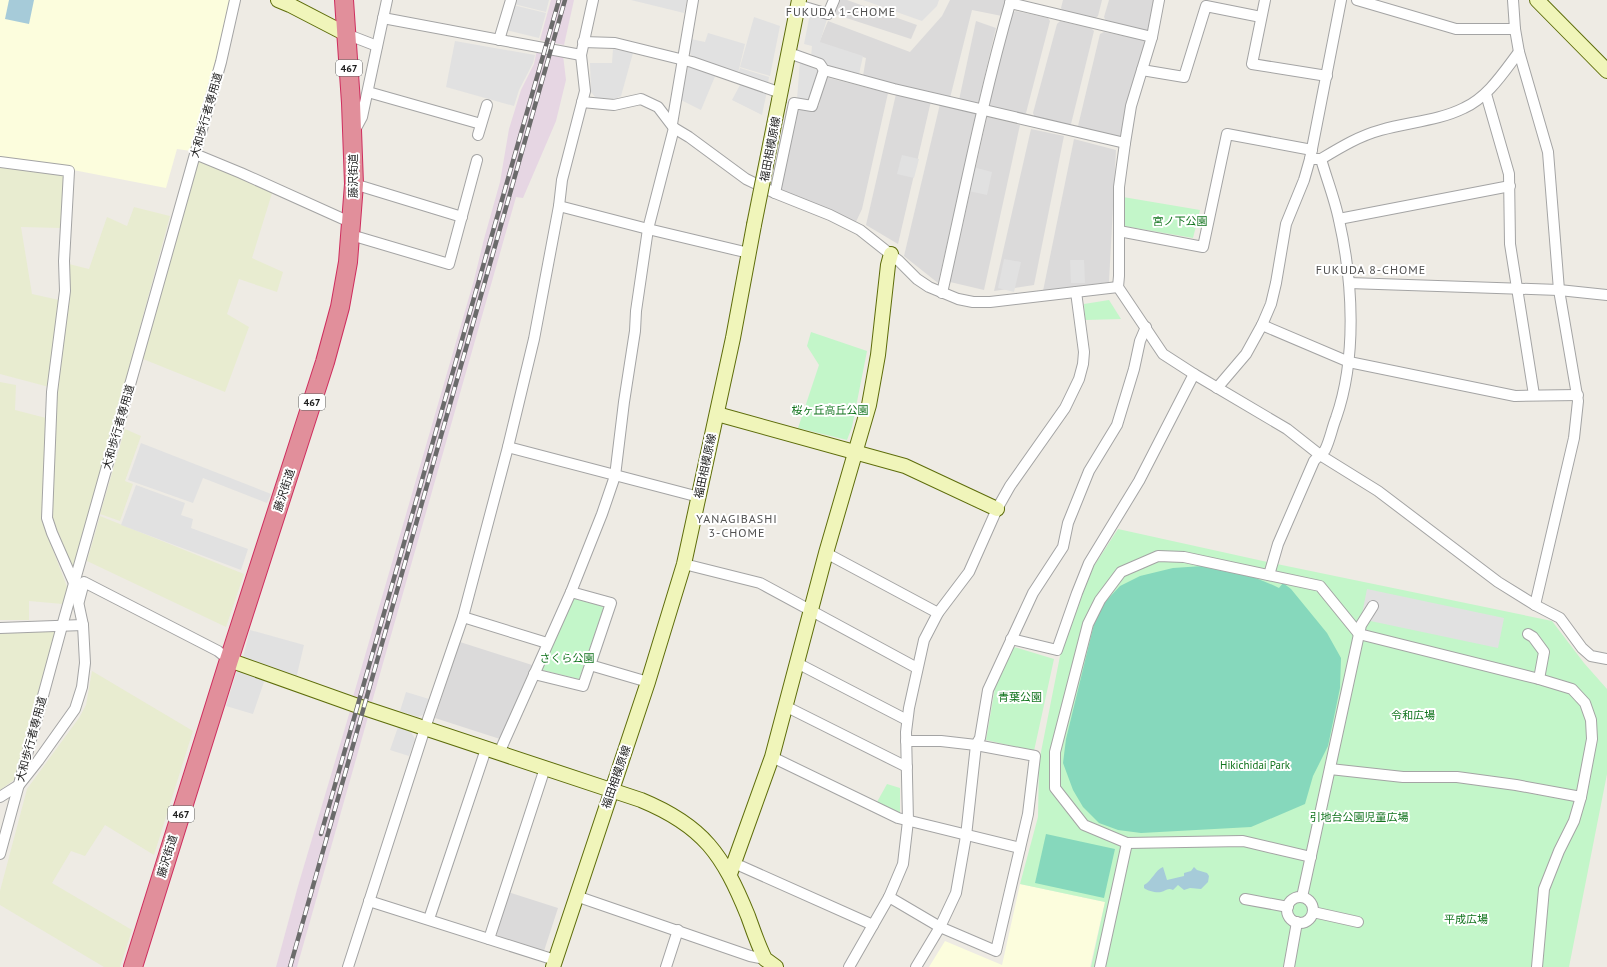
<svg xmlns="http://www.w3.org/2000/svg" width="1607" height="967" viewBox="0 0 1607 967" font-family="'PT Sans','Noto Sans JP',sans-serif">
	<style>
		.residential { fill: #dbdada }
		.industrial { fill: #e6d6e3 }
		.education { fill: #fcfddd }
		.farmland { fill: #e8ecd0 }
		.park { fill: #c3f6c9 }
		.pitch { fill: #86d8bc }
		.parking { fill: #e1e1e1 }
		.water { fill: #a6cbd9 }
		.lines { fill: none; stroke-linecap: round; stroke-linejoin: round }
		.street-casing { stroke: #a4a4a4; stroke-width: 12 }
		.secondary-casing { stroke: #5e6d0b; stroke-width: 16 }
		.highway-casing { stroke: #ce2e5e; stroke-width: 20 }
		.street { stroke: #fff; stroke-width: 10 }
		.secondary { stroke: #f0f5ba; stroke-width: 14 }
		.highway { stroke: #e18f9b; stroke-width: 18 }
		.rail-casing { stroke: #6b6b6b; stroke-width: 4.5 }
		.rail { stroke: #fff; stroke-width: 3; stroke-dasharray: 9; stroke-linecap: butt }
		.secondary-bridge-casing { stroke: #5e6d0b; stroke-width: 16; stroke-linecap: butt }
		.secondary-bridge { stroke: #f0f5ba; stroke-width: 14 }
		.labels { text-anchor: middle; stroke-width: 4; stroke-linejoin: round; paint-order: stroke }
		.shield { fill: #fff; stroke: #616161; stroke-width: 1 }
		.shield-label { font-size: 10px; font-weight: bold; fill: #1d1d1d }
		.street-label { font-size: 11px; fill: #1d1d1d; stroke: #fff }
		.park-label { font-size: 11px; fill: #12741e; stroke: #fff }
		.neighbourhood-label { font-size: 12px; letter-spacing: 1px; fill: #505050; stroke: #fff }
	</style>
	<rect width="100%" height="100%" fill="#eeebe4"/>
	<g class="residential">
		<path d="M 836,0 L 847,0 L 917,25 L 911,39 L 831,13 Z"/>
		<path d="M 950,0 L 1006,0 L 1002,16 L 972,10 L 950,98 L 863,76 L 866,58 L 819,43 L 828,21 L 910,52 L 942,16 Z"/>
		<path d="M 1063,0 L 1102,0 L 1098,16 L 1094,19 L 1063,11 L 1061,8 Z"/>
		<path d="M 1109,0 L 1155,0 L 1149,30 L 1146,31 L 1106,21 L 1104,17 Z"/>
		<path d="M 1016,11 L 1048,18 L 1050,21 L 1026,113 L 1022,115 L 991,108 L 989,104 L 1012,13 Z"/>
		<path d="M 976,21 L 996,28 L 978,104 L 959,100 Z"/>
		<path d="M 1060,21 L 1091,28 L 1094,31 L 1071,124 L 1068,126 L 1035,118 L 1033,113 L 1057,24 Z"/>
		<path d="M 1104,32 L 1144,40 L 1145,43 L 1126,107 L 1121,136 L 1118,137 L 1080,129 L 1078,126 L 1100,34 Z"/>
		<path d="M 825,77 L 888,93 L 862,209 L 854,226 L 780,193 L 795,108 L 819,106 Z"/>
		<path d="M 896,94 L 931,101 L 898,244 L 866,225 Z"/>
		<path d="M 940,104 L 977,113 L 938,283 L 904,256 Z"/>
		<path d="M 987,117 L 1020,125 L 984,290 L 950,282 Z"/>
		<path d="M 1031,129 L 1064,136 L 1034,285 L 994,291 Z"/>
		<path d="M 1074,139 L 1116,150 L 1109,282 L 1043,291 Z"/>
		<path d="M 460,642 L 532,665 L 500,739 L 435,718 Z"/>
		<path d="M 508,892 L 558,908 L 544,951 L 498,936 L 495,931 Z"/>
	</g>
	<g class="industrial">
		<path d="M 551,0 L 574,0 L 564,45 L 540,40 Z"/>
		<path d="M 537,50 L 563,55 L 566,80 L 556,121 L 523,198 L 516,197 L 372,702 L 353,697 L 474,280 L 484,239 L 500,182 L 509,129 L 521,90 L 534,64 Z"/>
		<path d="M 350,711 L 368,717 L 297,967 L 276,967 L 298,886 Z"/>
	</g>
	<g class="education">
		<path d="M 0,0 L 232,0 L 191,151 L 177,149 L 166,188 L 68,169 L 0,160 Z"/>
		<path d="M 1020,884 L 1105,902 L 1090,967 L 929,967 L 945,941 L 1002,965 Z"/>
	</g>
	<g class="farmland">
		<path d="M 198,159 L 273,190 L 252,258 L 283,272 L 277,292 L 239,279 L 227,314 L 249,327 L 225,392 L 143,359 Z"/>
		<path d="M 0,167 L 65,174 L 61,228 L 21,227 L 32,294 L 59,300 L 49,387 L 0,374 Z"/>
		<path d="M 134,207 L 170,216 L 74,572 L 52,517 L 56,392 L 70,292 L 69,264 L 89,269 L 107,217 L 127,226 Z"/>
		<path d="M 0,382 L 16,385 L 15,410 L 46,418 L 48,537 L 74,605 L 29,601 L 29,620 L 0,620 Z"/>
		<path d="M 125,429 L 141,436 L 125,481 L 133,484 L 120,521 L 100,514 Z"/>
		<path d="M 100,516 L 244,574 L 226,627 L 87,561 Z"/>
		<path d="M 55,631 L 14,780 L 0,790 L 0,633 Z"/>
		<path d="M 92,671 L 193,731 L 154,855 L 105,825 L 85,856 L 71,851 L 52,883 L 132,930 L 120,967 L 104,967 L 0,905 L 0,891 L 27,789 L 79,718 L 86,705 Z"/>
	</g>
	<g class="park">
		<path d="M 1123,197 L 1200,210 L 1193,238 L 1124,226 Z"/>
		<path d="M 1109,300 L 1121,319 L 1085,320 L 1084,304 Z"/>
		<path d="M 811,332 L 867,351 L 852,427 L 847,440 L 798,428 L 819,365 L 807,346 Z"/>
		<path d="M 1118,529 L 1272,563 L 1552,621 L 1584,663 L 1607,689 L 1607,774 L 1569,967 L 1091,967 L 1105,902 L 1020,884 L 1038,817 L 1039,762 L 1061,651 L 1090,572 Z"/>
		<path d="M 574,597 L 604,607 L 579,679 L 542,670 Z"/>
		<path d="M 1014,647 L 1054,659 L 1034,751 L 986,740 L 995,688 Z"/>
		<path d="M 887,784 L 900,788 L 900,814 L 877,802 Z"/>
	</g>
	<g class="pitch">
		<path d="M 1203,566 C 1230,570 1255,576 1279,588 L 1283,583 L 1291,589 L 1327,633 L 1341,658 L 1340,688 L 1328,746 L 1313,776 L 1305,804 L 1251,827 L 1141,833 L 1118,830 L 1099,823 L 1083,807 L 1073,790 L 1063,763 L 1066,739 L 1094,624 L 1105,602 L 1120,586 L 1140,576 L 1173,568 Z"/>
		<path d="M 1046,834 L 1115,849 L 1104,898 L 1035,883 Z"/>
	</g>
	<g class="parking">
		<path d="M 515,0 L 549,0 L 546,12 L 514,4 Z"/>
		<path d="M 631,0 L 687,0 L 684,13 Z"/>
		<path d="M 863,0 L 939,0 L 937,6 L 922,21 Z"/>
		<path d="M 513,5 L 546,13 L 539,38 L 506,30 Z"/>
		<path d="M 810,14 L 827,19 L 820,42 L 863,56 L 859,74 L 833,68 L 811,57 L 812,46 L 804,44 Z"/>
		<path d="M 754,17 L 780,26 L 770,76 L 740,67 Z"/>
		<path d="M 708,33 L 745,44 L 738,73 L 693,58 L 689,52 L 691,39 L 705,42 Z"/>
		<path d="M 455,41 L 535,55 L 533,63 L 519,90 L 514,106 L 446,87 Z"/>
		<path d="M 613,49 L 633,53 L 621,96 L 615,99 L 596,98 L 591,92 L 590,63 L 612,63 Z"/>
		<path d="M 800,61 L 819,71 L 808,100 L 797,99 Z"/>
		<path d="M 688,66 L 716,74 L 701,110 L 681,100 Z"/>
		<path d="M 740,68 L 769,77 L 768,83 L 738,74 Z"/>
		<path d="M 741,83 L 767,91 L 762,115 L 732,100 Z"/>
		<path d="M 902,155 L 919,159 L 914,178 L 897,174 Z"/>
		<path d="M 973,167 L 992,172 L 987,195 L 968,191 Z"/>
		<path d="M 1004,259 L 1021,262 L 1014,292 L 998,288 Z"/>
		<path d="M 1070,260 L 1084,260 L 1085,283 L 1071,283 Z"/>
		<path d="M 141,443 L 271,494 L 267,503 L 203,478 L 193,503 L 128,480 Z"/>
		<path d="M 136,485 L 185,503 L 181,515 L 193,519 L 191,528 L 248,549 L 241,570 L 121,525 Z"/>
		<path d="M 1367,589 L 1504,618 L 1498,648 L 1361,619 Z"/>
		<path d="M 250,630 L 304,645 L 296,679 L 242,661 Z"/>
		<path d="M 237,670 L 265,679 L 253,714 L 226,706 Z"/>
		<path d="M 406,692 L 429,699 L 423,715 L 418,717 L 400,711 Z"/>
		<path d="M 398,727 L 411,732 L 415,739 L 409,756 L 390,750 Z"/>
	</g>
	<g class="water">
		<path d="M 9,0 L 34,0 L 29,24 L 5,19 Z"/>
		<path d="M 1163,867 L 1167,880 L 1184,876 L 1184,873 L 1191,871 L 1194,867 L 1197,870 L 1207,873 L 1209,876 L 1208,882 L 1201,889 L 1190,888 L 1184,890 L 1178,885 L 1173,890 C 1167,887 1166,891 1161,892 C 1156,893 1148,891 1144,888 L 1144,885 C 1152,881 1155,870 1163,867 Z"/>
	</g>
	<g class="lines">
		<defs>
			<g id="street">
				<path d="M 1159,0 L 1152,37 L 1131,106 L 1125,143 L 1119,187 L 1119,276 L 1118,287 L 1163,354 L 1194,374 L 1287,429 L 1320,455 L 1378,491 L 1498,582 L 1535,605 L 1560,618 L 1582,648 L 1591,656 L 1607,659"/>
				<path d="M 1265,0 L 1252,64 L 1327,76"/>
				<path d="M 1357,0 L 1456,29 L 1515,29"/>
				<path d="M 1513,0 L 1515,29 L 1519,52 L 1548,152 L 1559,290 L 1578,401 L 1574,438 L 1535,605"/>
				<path d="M 1010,3 L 1152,37"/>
				<path d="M 798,5 L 828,14 L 834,0"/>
				<path d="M 383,18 L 581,55"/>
				<path d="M 346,34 L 377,46"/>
				<path d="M 499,40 L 511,0"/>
				<path d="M 583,42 L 615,43 L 692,62 L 781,93"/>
				<path d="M 789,53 L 820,64 L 824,70 L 894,89 L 1125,143"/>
				<path d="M 1142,70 L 1184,77 L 1206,6 L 1261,17"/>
				<path d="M 368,92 L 481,124"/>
				<path d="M 1486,94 L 1509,174 L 1510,244 L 1534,395"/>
				<path d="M 582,102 L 614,105 L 641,99 L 658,107 L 674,128 L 689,137 L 746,179 L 775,193 L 830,215 L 860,230 L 899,261 L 917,279 L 929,287 L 958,299 L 973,302 L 990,302 L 1118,287"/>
				<path d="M 672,124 L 693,0"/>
				<path d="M 354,132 L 362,117 L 387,0"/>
				<path d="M 478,135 L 487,105"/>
				<path d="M 195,154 L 241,173 L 352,223"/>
				<path d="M 1321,159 C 1341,147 1359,136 1381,130 C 1408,122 1438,121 1464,108 C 1488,97 1503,73 1519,52"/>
				<path d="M 0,162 L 69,171 L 64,261 L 65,291 L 52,392 L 47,518 L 52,533 L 74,583 L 83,625 L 85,663 L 82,687 L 75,709 L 38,761 L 19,785 L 0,797"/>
				<path d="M 354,184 L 462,217"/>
				<path d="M 775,193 L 794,103 L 812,106 L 824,70"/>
				<path d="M 559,206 L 648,229 L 749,253"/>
				<path d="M 1339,219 L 1510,186"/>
				<path d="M 1119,231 L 1203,247 L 1227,134 L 1312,150"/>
				<path d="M 351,235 L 449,264 L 477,160"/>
				<path d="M 1349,283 L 1559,290 L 1607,295"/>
				<path d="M 942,293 C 964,195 983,97 1011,0"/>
				<path d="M 1262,325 L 1349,362 L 1515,396 L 1578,395"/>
				<path d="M 1217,388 L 1246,354 L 1262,325 L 1271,304 L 1276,283 L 1286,224 L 1304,180 L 1310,159 L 1341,0"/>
				<path d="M 508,447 L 699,497"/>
				<path d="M 826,553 L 938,613"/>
				<path d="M 684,564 L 760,583 L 917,668"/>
				<path d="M 1269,575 L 1278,544 L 1314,461 C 1317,457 1322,454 1325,450 C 1330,440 1332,428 1336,418 C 1357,358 1353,282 1339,220 C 1335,200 1327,180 1321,159 L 1310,159"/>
				<path d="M 79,601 L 84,582 L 218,651 L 229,660"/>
				<path d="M 463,617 L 547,643"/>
				<path d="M 0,628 L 83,625"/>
				<path d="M 1528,634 L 1533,637 L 1544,652 L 1539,679"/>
				<path d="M 1011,639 L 1057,650 L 1077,593 L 1089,563 L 1139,481 L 1194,374"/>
				<path d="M 797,663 L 907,720"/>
				<path d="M 590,665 L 648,682"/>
				<path d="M 534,674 L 583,686 L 611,603 L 571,592"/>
				<path d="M 785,706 L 907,767"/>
				<path d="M 499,753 L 571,592 L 602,514 L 615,476 L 624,402 L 635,331 L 636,311 L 648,229 L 674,128"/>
				<path d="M 772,757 L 898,818 L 1020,848"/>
				<path d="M 1330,769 L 1403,777 L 1457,777 L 1516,785 L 1581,797"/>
				<path d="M 1127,843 L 1243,841 L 1311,857"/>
				<path d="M 0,854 L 62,626 L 221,62 L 235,0"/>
				<path d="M 734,863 L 873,925"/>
				<path d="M 576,896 L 750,956 L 765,959"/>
				<circle cx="1300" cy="910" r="13"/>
				<path d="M 889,897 L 940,927 L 996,951 L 1028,814 L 1035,756 L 976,745 L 941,741 L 906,741"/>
				<path d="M 1302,897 L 1361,625 L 1373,606"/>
				<path d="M 1245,899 L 1288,907"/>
				<path d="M 369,901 L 555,960"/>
				<path d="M 1313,912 L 1358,922"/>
				<path d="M 429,919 L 486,749"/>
				<path d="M 489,939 L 545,768"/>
				<path d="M 348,967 L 425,728 L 463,617 L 508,447 L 534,339 L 559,206 L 562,180 L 585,91 L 581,55 L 593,0"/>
				<path d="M 666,967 L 678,930"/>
				<path d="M 849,967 L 889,897 L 903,864 L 908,821 L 906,732 L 909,708 L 924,640 L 938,613 L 969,572 L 997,509 L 1010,486 L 1065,408 L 1079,379 L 1083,364 L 1084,352 L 1076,292"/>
				<path d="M 916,967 L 940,927 L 956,893 L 966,836 L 976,745 L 980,738 L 988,690 L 1033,593 L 1063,547 L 1068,523 L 1089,471 L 1117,425 L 1134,369 L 1140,341 L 1146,327"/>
				<path d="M 1100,967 L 1127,843 L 1084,825 L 1055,788 L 1055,752 L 1088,624 L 1100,600 L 1121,572 L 1158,556 L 1184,557 L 1320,586 L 1359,634 L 1539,679 L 1572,689 L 1585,703 L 1591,720 L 1592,739 L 1581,797 L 1574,821 L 1559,851 L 1544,889 L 1537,967"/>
				<path d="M 1289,967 L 1297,922"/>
			</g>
			<g id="secondary">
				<path d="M 278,0 L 290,5 L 346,34"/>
				<path d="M 1537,0 L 1607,71"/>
				<path d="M 779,100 L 799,0"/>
				<path d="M 717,414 L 905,466 L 997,509"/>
				<path d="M 229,660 L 358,706 L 641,800 C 704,826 723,855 748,916 C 753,930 758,945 765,959 L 776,967"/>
				<path d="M 730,874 L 772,757 L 826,553 L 869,405 L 878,355 L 888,265 L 891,254"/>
				<path d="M 553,967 L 648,682 L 684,564 L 733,338 L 754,225"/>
			</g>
			<path id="highway" d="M 133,967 L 229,660 L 325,362 L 340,307 L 348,262 L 354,184 L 351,103 L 344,0"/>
		</defs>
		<use href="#street" class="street-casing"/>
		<use href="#secondary" class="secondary-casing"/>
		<use href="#highway" class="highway-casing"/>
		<use href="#street" class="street"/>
		<use href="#secondary" class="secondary"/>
		<use href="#highway" class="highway"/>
		<defs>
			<g id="rail">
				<path d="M 321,834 L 559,0"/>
				<path d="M 290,967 L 565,0"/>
			</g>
		</defs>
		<use href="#rail" class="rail-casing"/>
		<use href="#rail" class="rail"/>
		<defs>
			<path id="secondary-bridge" d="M 754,225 L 779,100"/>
		</defs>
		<use href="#secondary-bridge" class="secondary-bridge-casing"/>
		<use href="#secondary-bridge" class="secondary-bridge"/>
	</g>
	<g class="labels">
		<g class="shield">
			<rect x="336" y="60" width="26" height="16" rx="3"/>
			<rect x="299" y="394" width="26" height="16" rx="3"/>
			<rect x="168" y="806" width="26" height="16" rx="3"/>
		</g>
		<g class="shield-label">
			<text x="349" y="72">467</text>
			<text x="312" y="406">467</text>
			<text x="181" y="818">467</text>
		</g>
		<g class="street-label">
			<text transform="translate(206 115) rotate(-74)" y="4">大和歩行者専用道</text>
			<text transform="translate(770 149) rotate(-79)" y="4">福田相模原線</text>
			<text transform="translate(353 176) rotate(-90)" y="4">藤沢街道</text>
			<text transform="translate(118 427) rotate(-74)" y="4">大和歩行者専用道</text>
			<text transform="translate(705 466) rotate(-78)" y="4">福田相模原線</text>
			<text transform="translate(284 490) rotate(-72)" y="4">藤沢街道</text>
			<text transform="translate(31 739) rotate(-75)" y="4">大和歩行者専用道</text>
			<text transform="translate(616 777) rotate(-71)" y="4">福田相模原線</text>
			<text transform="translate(167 856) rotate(-73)" y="4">藤沢街道</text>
		</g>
		<g class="park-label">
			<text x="1180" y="225">宮ノ下公園</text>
			<text x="830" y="414">桜ヶ丘高丘公園</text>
			<text x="567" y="662">さくら公園</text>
			<text x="1020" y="701">青葉公園</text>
			<text x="1413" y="719">令和広場</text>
			<text x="1255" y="769">Hikichidai Park</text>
			<text x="1359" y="821">引地台公園児童広場</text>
			<text x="1466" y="923">平成広場</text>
		</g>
		<g class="neighbourhood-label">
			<text x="841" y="16">FUKUDA 1-CHOME</text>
			<text x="1371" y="274">FUKUDA 8-CHOME</text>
			<text x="737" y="523">YANAGIBASHI<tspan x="737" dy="14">3-CHOME</tspan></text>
		</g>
	</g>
</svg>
